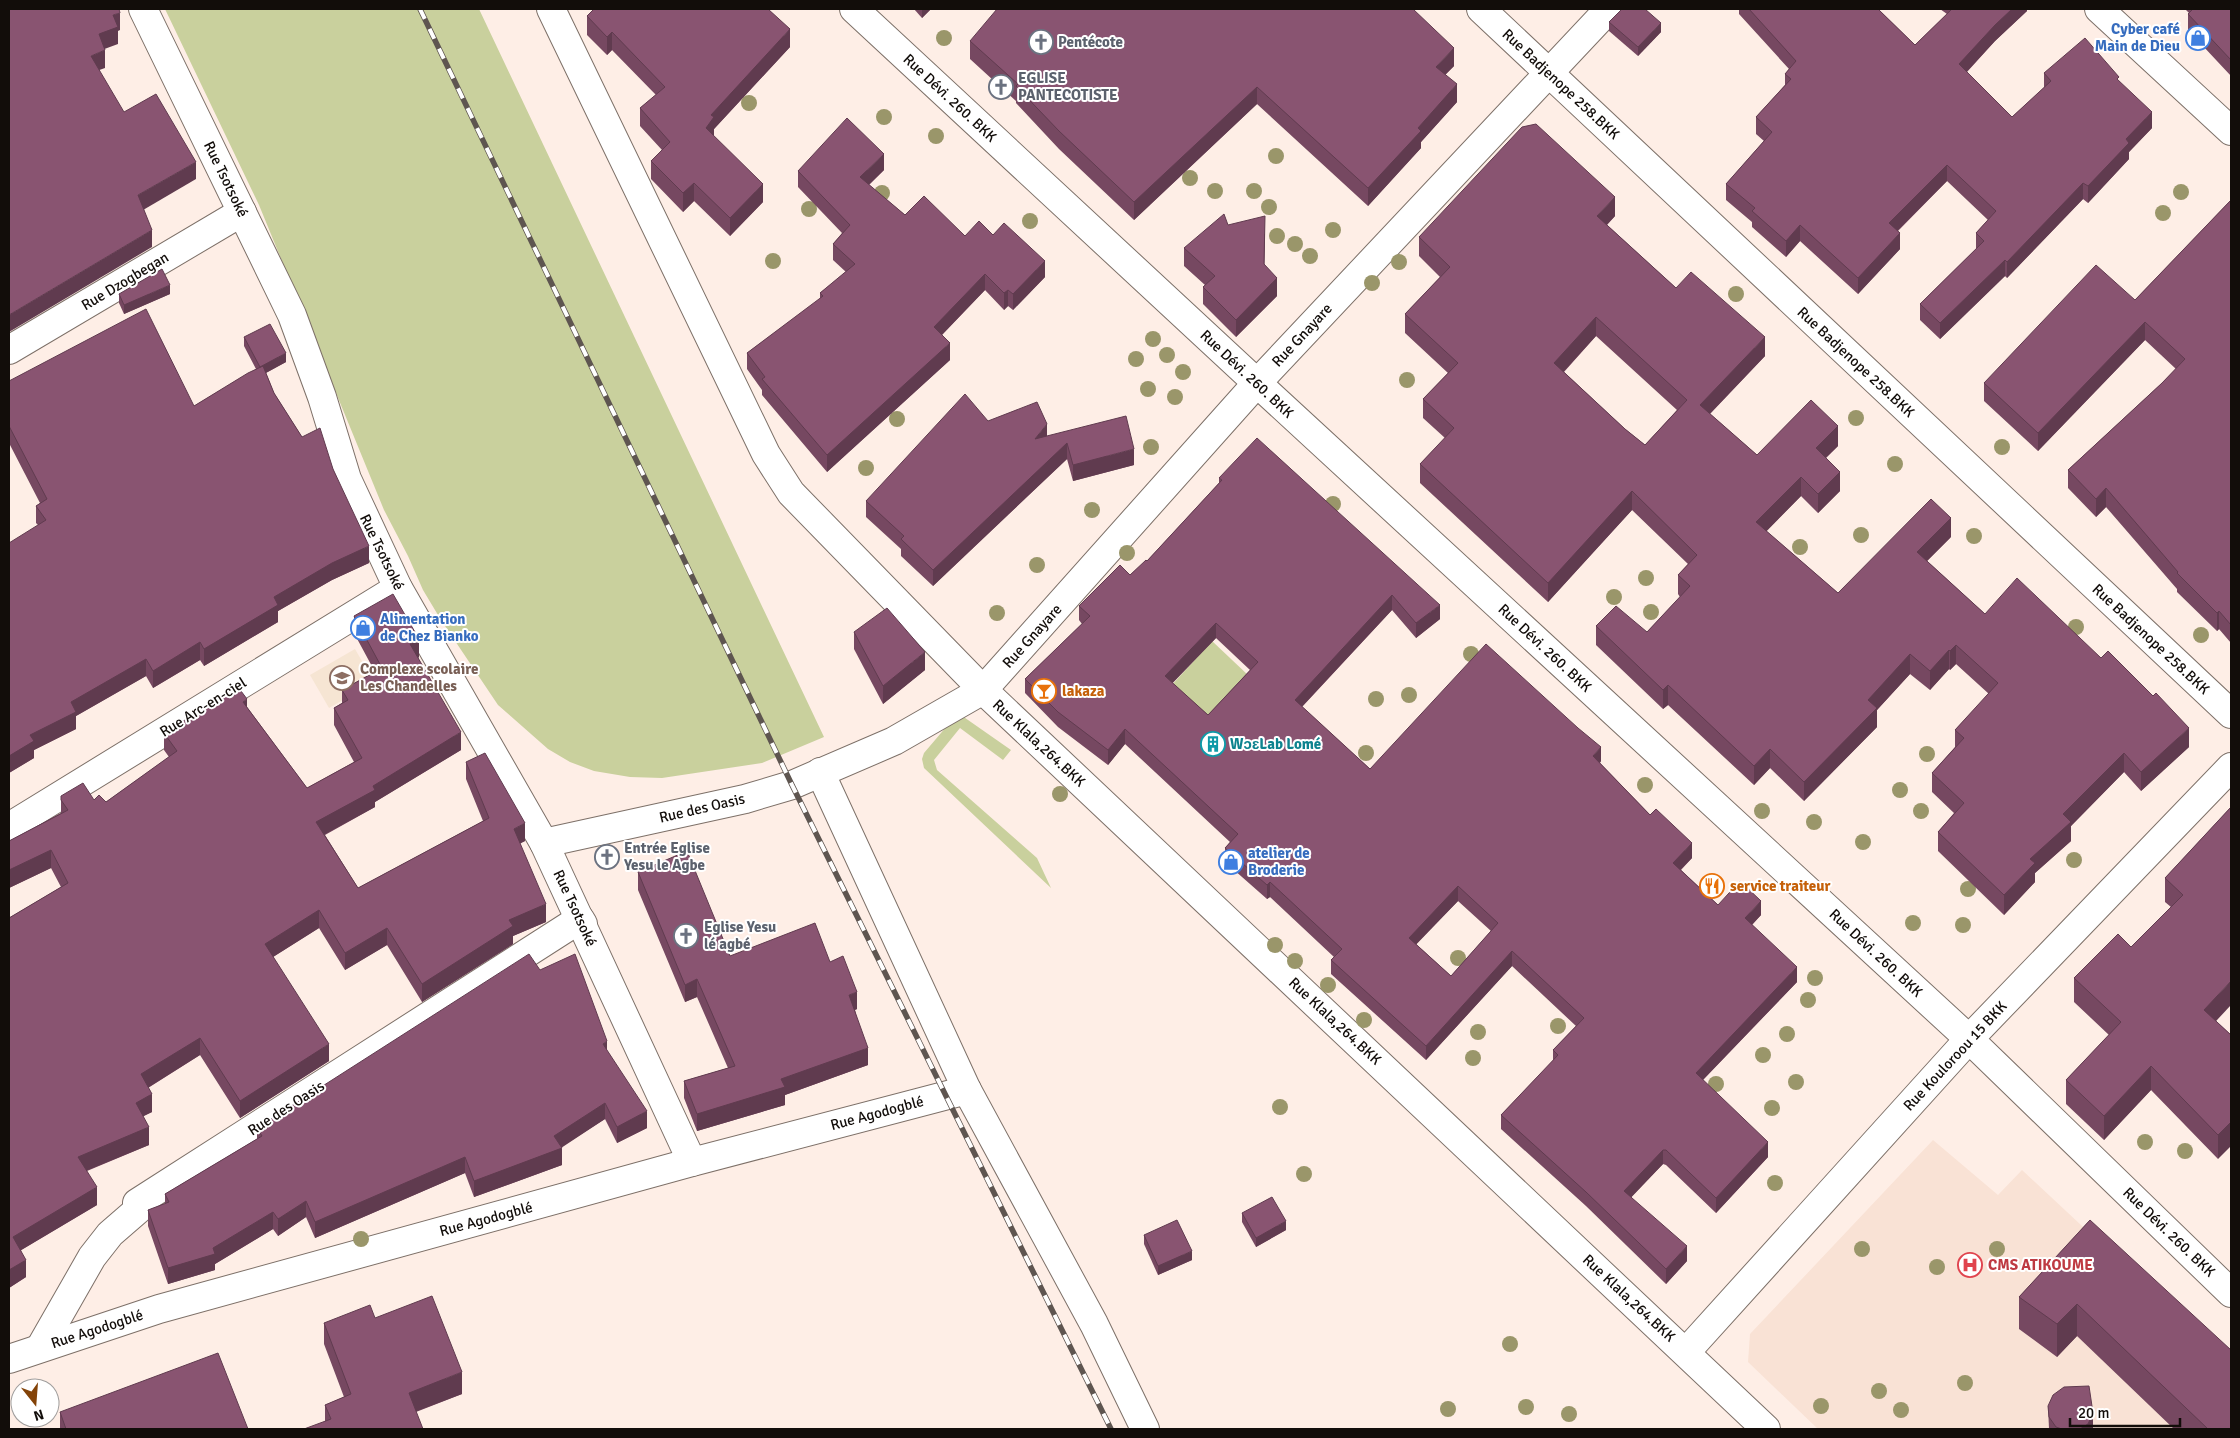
<svg xmlns="http://www.w3.org/2000/svg" width="2240" height="1438" viewBox="0 0 2240 1438" font-family="Signika,sans-serif">
	<style>
		.built { fill: #f9e2d5 }
		.education { fill: #f6e5d3 }
		.green { fill: #c9d09d }
		.lines { fill: none; stroke-linecap: round; stroke-linejoin: round }
		.minor-casing { stroke: #7d7068; stroke-width: 30 }
		.minor { stroke: #fff; stroke-width: 28 }
		.rail-casing { stroke: #5e5550; stroke-width: 5.5 }
		.rail { stroke: #fff; stroke-width: 4; stroke-dasharray: 11; stroke-linecap: butt }
		.tree { fill: #9a966a }
		.wall { fill: #764861; fill-rule: evenodd }
		.shaded-wall { fill: #603b4f }
		.building { fill: #895471; stroke: #603b4f; fill-rule: evenodd }
		.labels { text-anchor: middle; stroke-width: 4; stroke-linejoin: round; paint-order: stroke }
		.shop-label { font-size: 15px; font-weight: bold; fill: #366cbe; stroke: #fff; text-anchor: start }
		.worship-label { font-size: 15px; font-weight: bold; fill: #5b616d; stroke: #fff; text-anchor: start }
		.street-label { font-size: 15px; fill: #120d0a; stroke: #fff }
		.education-label { font-size: 15px; font-weight: bold; fill: #785e54; stroke: #fff; text-anchor: start }
		.food-label { font-size: 15px; font-weight: bold; fill: #c56008; stroke: #fff; text-anchor: start }
		.culture-label { font-size: 15px; font-weight: bold; fill: #0d838f; stroke: #fff; text-anchor: start }
		.health-label { font-size: 15px; font-weight: bold; fill: #be3a42; stroke: #fff; text-anchor: start }
	</style>
	<rect width="100%" height="100%" fill="#feeee6"/>
	<path class="built" d="M 1933,1140 L 1998,1195 L 2022,1170 L 2231,1365 L 2231,1429 L 1818,1429 L 1748,1362 L 1750,1334 Z"/>
	<path class="education" d="M 355,649 L 374,682 L 329,708 L 310,675 Z"/>
	<g class="green">
		<path d="M 165,9 L 479,9 L 824,737 L 762,763 L 662,778 L 630,777 L 594,771 L 570,762 L 548,749 L 498,705 L 441,620 L 423,590 L 408,556 L 384,510 L 259,205 Z"/>
		<path d="M 1212,641 L 1249,676 L 1207,721 L 1170,687 Z"/>
		<path d="M 958,713 L 1011,750 L 1003,760 L 960,728 L 934,760 L 937,770 L 1037,858 L 1051,888 L 924,768 L 922,759 L 924,753 Z"/>
	</g>
	<g class="lines">
		<defs>
			<g id="minor">
				<path d="M 143,9 L 292,315 L 322,397 L 347,479 L 398,588 L 544,843 L 692,1162"/>
				<path d="M 551,9 L 766,454 L 791,493 L 983,690 L 1766,1429"/>
				<path d="M 854,9 L 1257,383 L 1969,1039 L 2231,1293"/>
				<path d="M 1481,9 L 2231,714"/>
				<path d="M 2099,9 L 2231,131"/>
				<path d="M 9,350 L 242,212"/>
				<path d="M 820,772 L 967,1090 L 1094,1324 L 1145,1429"/>
				<path d="M 9,827 L 398,588"/>
				<path d="M 544,843 L 745,799 L 792,785 L 894,741 L 983,690 L 1257,383 L 1609,9"/>
				<path d="M 40,1348 L 92,1257 L 110,1234 L 140,1208 L 137,1203 L 580,919 L 583,924"/>
				<path d="M 1686,1352 L 1969,1039 L 2231,767"/>
				<path d="M 9,1359 L 159,1309 L 692,1162 L 967,1090"/>
			</g>
		</defs>
		<use href="#minor" class="minor-casing"/>
		<use href="#minor" class="minor"/>
		<defs>
			<path id="rail" d="M 420,9 L 792,785 L 1111,1429"/>
		</defs>
		<use href="#rail" class="rail-casing"/>
		<use href="#rail" class="rail"/>
	</g>
	<g class="tree">
		<circle cx="944" cy="38" r="8"/>
		<circle cx="749" cy="103" r="8"/>
		<circle cx="884" cy="117" r="8"/>
		<circle cx="936" cy="136" r="8"/>
		<circle cx="1276" cy="156" r="8"/>
		<circle cx="1190" cy="178" r="8"/>
		<circle cx="1215" cy="191" r="8"/>
		<circle cx="1254" cy="191" r="8"/>
		<circle cx="2181" cy="192" r="8"/>
		<circle cx="882" cy="193" r="8"/>
		<circle cx="1269" cy="207" r="8"/>
		<circle cx="809" cy="209" r="8"/>
		<circle cx="2163" cy="213" r="8"/>
		<circle cx="1030" cy="221" r="8"/>
		<circle cx="1333" cy="230" r="8"/>
		<circle cx="1277" cy="236" r="8"/>
		<circle cx="1295" cy="244" r="8"/>
		<circle cx="1310" cy="256" r="8"/>
		<circle cx="773" cy="261" r="8"/>
		<circle cx="1399" cy="262" r="8"/>
		<circle cx="1372" cy="283" r="8"/>
		<circle cx="1736" cy="294" r="8"/>
		<circle cx="1153" cy="339" r="8"/>
		<circle cx="1167" cy="355" r="8"/>
		<circle cx="1136" cy="359" r="8"/>
		<circle cx="1183" cy="372" r="8"/>
		<circle cx="1407" cy="380" r="8"/>
		<circle cx="1148" cy="389" r="8"/>
		<circle cx="1175" cy="397" r="8"/>
		<circle cx="1856" cy="418" r="8"/>
		<circle cx="897" cy="419" r="8"/>
		<circle cx="1151" cy="447" r="8"/>
		<circle cx="2002" cy="447" r="8"/>
		<circle cx="1895" cy="464" r="8"/>
		<circle cx="866" cy="468" r="8"/>
		<circle cx="1333" cy="504" r="8"/>
		<circle cx="1092" cy="510" r="8"/>
		<circle cx="1861" cy="535" r="8"/>
		<circle cx="1974" cy="536" r="8"/>
		<circle cx="1800" cy="547" r="8"/>
		<circle cx="1127" cy="553" r="8"/>
		<circle cx="1037" cy="565" r="8"/>
		<circle cx="1646" cy="578" r="8"/>
		<circle cx="1614" cy="597" r="8"/>
		<circle cx="1651" cy="612" r="8"/>
		<circle cx="997" cy="613" r="8"/>
		<circle cx="2076" cy="627" r="8"/>
		<circle cx="2201" cy="635" r="8"/>
		<circle cx="1471" cy="654" r="8"/>
		<circle cx="1409" cy="695" r="8"/>
		<circle cx="1376" cy="699" r="8"/>
		<circle cx="1366" cy="753" r="8"/>
		<circle cx="1927" cy="754" r="8"/>
		<circle cx="1645" cy="785" r="8"/>
		<circle cx="1900" cy="790" r="8"/>
		<circle cx="1060" cy="794" r="8"/>
		<circle cx="1762" cy="811" r="8"/>
		<circle cx="1921" cy="811" r="8"/>
		<circle cx="1814" cy="822" r="8"/>
		<circle cx="1863" cy="842" r="8"/>
		<circle cx="2074" cy="860" r="8"/>
		<circle cx="1968" cy="889" r="8"/>
		<circle cx="1913" cy="923" r="8"/>
		<circle cx="1963" cy="925" r="8"/>
		<circle cx="1275" cy="945" r="8"/>
		<circle cx="1458" cy="958" r="8"/>
		<circle cx="1295" cy="961" r="8"/>
		<circle cx="1815" cy="978" r="8"/>
		<circle cx="1328" cy="985" r="8"/>
		<circle cx="1808" cy="1000" r="8"/>
		<circle cx="1364" cy="1020" r="8"/>
		<circle cx="1558" cy="1026" r="8"/>
		<circle cx="1478" cy="1032" r="8"/>
		<circle cx="1787" cy="1034" r="8"/>
		<circle cx="1763" cy="1055" r="8"/>
		<circle cx="1473" cy="1058" r="8"/>
		<circle cx="1796" cy="1082" r="8"/>
		<circle cx="1716" cy="1084" r="8"/>
		<circle cx="1280" cy="1107" r="8"/>
		<circle cx="1772" cy="1108" r="8"/>
		<circle cx="2145" cy="1142" r="8"/>
		<circle cx="2185" cy="1151" r="8"/>
		<circle cx="1304" cy="1174" r="8"/>
		<circle cx="1775" cy="1183" r="8"/>
		<circle cx="361" cy="1239" r="8"/>
		<circle cx="1862" cy="1249" r="8"/>
		<circle cx="1997" cy="1249" r="8"/>
		<circle cx="1937" cy="1267" r="8"/>
		<circle cx="1510" cy="1344" r="8"/>
		<circle cx="1965" cy="1383" r="8"/>
		<circle cx="1879" cy="1391" r="8"/>
		<circle cx="1821" cy="1406" r="8"/>
		<circle cx="1526" cy="1407" r="8"/>
		<circle cx="1448" cy="1409" r="8"/>
		<circle cx="1901" cy="1410" r="8"/>
		<circle cx="1569" cy="1414" r="8"/>
	</g>
	<g class="wall">
		<path d="M 768,9 L 790,47 L 714,129 L 714,136 L 763,202 L 730,236 L 694,201 L 683,212 L 651,179 L 651,161 L 662,150 L 640,126 L 640,108 L 656,95 L 612,50 L 607,55 L 587,35 L 587,16 Z"/>
		<path d="M 914,9 L 931,9 L 922,18 Z"/>
		<path d="M 1739,9 L 1878,9 L 1915,45 L 1947,14 L 1940,9 L 2027,9 L 2027,11 L 1995,41 L 1967,72 L 2012,117 L 2044,88 L 2044,73 L 2119,81 L 2152,128 L 2129,152 L 2129,159 L 2088,203 L 2083,199 L 2007,278 L 2005,276 L 1940,339 L 1920,320 L 1920,304 L 1976,249 L 1976,233 L 1988,220 L 1947,181 L 1898,231 L 1900,249 L 1858,294 L 1800,241 L 1786,257 L 1752,227 L 1752,222 L 1726,200 L 1726,184 L 1764,141 L 1756,134 L 1756,117 L 1785,85 L 1785,74 L 1789,69 L 1739,14 Z"/>
		<path d="M 2185,9 L 2231,9 L 2231,76 L 2188,30 L 2188,14 L 2189,13 Z"/>
		<path d="M 1609,22 L 1661,32 L 1638,56 L 1609,31 Z"/>
		<path d="M 970,41 L 1454,66 L 1445,75 L 1457,102 L 1421,142 L 1421,148 L 1368,206 L 1257,104 L 1134,220 L 1059,149 L 1016,103 L 1016,101 L 970,59 Z"/>
		<path d="M 884,170 L 869,185 L 905,215 L 965,236 L 993,235 L 1045,277 L 1013,310 L 1008,306 L 1004,310 L 985,290 L 942,335 L 950,360 L 827,472 L 762,395 L 762,390 L 747,369 L 747,353 L 820,299 L 820,293 L 846,272 L 833,260 L 833,244 L 842,233 L 798,187 L 798,171 Z"/>
		<path d="M 2231,200 L 2231,643 L 2219,629 L 2217,631 L 2177,592 L 2177,589 L 2106,507 L 2096,517 L 2068,488 L 2068,470 L 2162,383 L 2176,369 L 2145,340 L 2038,451 L 1984,401 L 1984,383 L 2135,300 Z"/>
		<path d="M 1615,216 L 1607,225 L 1676,288 L 1765,356 L 1710,414 L 1757,455 L 1838,446 L 1826,458 L 1840,491 L 1818,513 L 1801,496 L 1766,531 L 1838,593 L 1951,537 L 1927,561 L 1985,614 L 2189,747 L 2141,791 L 2124,772 L 2071,826 L 2071,841 L 2035,873 L 2035,882 L 2004,915 L 1938,851 L 1938,832 L 1954,813 L 1932,792 L 1932,773 L 1955,747 L 1955,730 L 1989,694 L 1956,664 L 1950,670 L 1949,669 L 1930,690 L 1910,674 L 1877,710 L 1877,727 L 1804,801 L 1770,768 L 1754,785 L 1668,705 L 1663,709 L 1596,645 L 1596,626 L 1647,632 L 1680,597 L 1678,594 L 1678,575 L 1688,564 L 1632,510 L 1548,602 L 1420,483 L 1420,464 L 1445,438 L 1423,418 L 1423,399 L 1448,373 L 1405,333 L 1405,314 L 1440,277 L 1419,256 L 1419,237 ZM 1596,336 L 1677,410 L 1645,445 L 1625,429 L 1564,372 Z"/>
		<path d="M 1228,225 L 1265,234 L 1264,265 L 1277,296 L 1236,337 L 1203,304 L 1203,287 L 1205,285 L 1184,266 L 1184,248 Z"/>
		<path d="M 119,294 L 170,294 L 124,314 L 119,303 Z"/>
		<path d="M 244,337 L 286,362 L 266,373 L 274,393 L 302,437 L 333,469 L 369,563 L 332,580 L 278,611 L 278,622 L 204,666 L 200,660 L 153,688 L 146,676 L 76,716 L 76,729 L 34,750 L 34,758 L 9,773 L 38,525 L 36,523 L 36,506 L 40,503 L 9,443 L 9,381 L 194,406 L 256,369 L 244,346 Z"/>
		<path d="M 988,421 L 1047,436 L 1134,465 L 1073,481 L 1067,459 L 933,586 L 901,556 L 901,549 L 866,517 L 866,501 Z"/>
		<path d="M 1219,478 L 1440,619 L 1416,638 L 1392,610 L 1302,707 L 1370,769 L 1601,761 L 1600,763 L 1692,858 L 1681,870 L 1718,905 L 1761,915 L 1752,925 L 1797,982 L 1703,1080 L 1768,1157 L 1716,1213 L 1666,1165 L 1663,1164 L 1631,1197 L 1687,1261 L 1666,1284 L 1586,1206 L 1501,1129 L 1501,1115 L 1553,1061 L 1553,1050 L 1576,1026 L 1512,966 L 1426,1060 L 1331,974 L 1331,960 L 1334,957 L 1270,897 L 1267,899 L 1225,862 L 1225,848 L 1230,842 L 1125,744 L 1108,765 L 1058,727 L 1025,693 L 1025,679 L 1082,624 L 1079,620 L 1079,606 L 1130,575 L 1147,561 L 1219,483 ZM 1216,638 L 1250,670 L 1208,715 L 1172,683 ZM 1458,901 L 1491,931 L 1451,976 L 1416,944 Z"/>
		<path d="M 354,616 L 419,657 L 418,658 L 461,750 L 375,802 L 375,807 L 325,835 L 358,888 L 483,821 L 466,779 L 466,762 L 525,841 L 520,843 L 546,922 L 513,936 L 513,944 L 422,1002 L 387,945 L 345,970 L 319,928 L 273,957 L 329,1061 L 240,1118 L 200,1055 L 148,1088 L 152,1112 L 143,1116 L 149,1145 L 87,1171 L 97,1205 L 21,1250 L 26,1277 L 9,1288 L 9,918 L 61,887 L 51,868 L 9,888 L 9,841 L 61,813 L 61,796 L 106,802 L 169,757 L 164,750 L 164,733 L 247,707 L 307,788 L 354,762 L 334,725 L 334,708 L 342,703 L 342,690 L 375,672 L 354,633 Z"/>
		<path d="M 854,632 L 925,670 L 883,704 L 854,649 Z"/>
		<path d="M 2231,807 L 2216,1021 L 2231,1035 L 2218,1159 L 2151,1090 L 2104,1140 L 2066,1104 L 2066,1080 L 2109,1035 L 2074,1002 L 2074,978 L 2131,947 L 2171,907 L 2165,902 L 2165,878 Z"/>
		<path d="M 638,872 L 730,956 L 830,962 L 857,1009 L 855,1010 L 868,1065 L 785,1095 L 785,1105 L 697,1131 L 684,1098 L 684,1081 L 728,1068 L 697,997 L 685,1002 L 638,890 Z"/>
		<path d="M 540,970 L 607,1052 L 647,1128 L 617,1143 L 605,1119 L 561,1147 L 562,1165 L 474,1197 L 465,1173 L 315,1238 L 306,1217 L 278,1236 L 273,1229 L 215,1264 L 215,1270 L 168,1284 L 148,1226 L 148,1210 L 165,1204 L 165,1194 L 257,1139 L 257,1128 Z"/>
		<path d="M 1242,1213 L 1286,1230 L 1256,1247 L 1242,1222 Z"/>
		<path d="M 2090,1220 L 2231,1429 L 2174,1429 L 2077,1336 L 2057,1357 L 2019,1329 L 2019,1297 Z"/>
		<path d="M 1144,1235 L 1192,1260 L 1158,1275 L 1144,1244 Z"/>
		<path d="M 375,1318 L 462,1394 L 416,1412 L 325,1422 L 325,1405 L 344,1397 L 324,1344 L 324,1323 Z"/>
		<path d="M 2048,1406 L 2093,1429 L 2049,1429 Z"/>
		<path d="M 60,1412 L 248,1429 L 60,1429 Z"/>
	</g>
	<g class="shaded-wall">
		<path d="M 922,9 L 931,9 L 922,18 Z"/>
		<path d="M 2012,9 L 2027,9 L 2027,11 L 1995,41 L 1959,80 L 1959,64 L 1995,25 Z"/>
		<path d="M 120,13 L 120,30 L 118,31 L 118,44 L 99,51 L 99,34 L 113,15 Z"/>
		<path d="M 1661,23 L 1661,32 L 1638,56 L 1638,47 Z"/>
		<path d="M 790,29 L 790,47 L 714,129 L 714,135 L 706,147 L 706,128 L 711,115 Z"/>
		<path d="M 612,32 L 612,50 L 607,55 L 607,37 Z"/>
		<path d="M 1454,48 L 1454,66 L 1436,84 L 1436,67 Z"/>
		<path d="M 105,50 L 105,68 L 91,73 L 91,56 Z"/>
		<path d="M 1457,84 L 1457,102 L 1421,142 L 1421,148 L 1368,206 L 1368,188 L 1418,128 Z"/>
		<path d="M 1257,87 L 1257,104 L 1134,220 L 1134,202 Z"/>
		<path d="M 2152,112 L 2152,128 L 2129,152 L 2129,159 L 2088,203 L 2088,186 L 2126,139 Z"/>
		<path d="M 884,154 L 884,170 L 860,193 L 860,177 Z"/>
		<path d="M 196,162 L 196,179 L 138,213 L 138,195 Z"/>
		<path d="M 1947,165 L 1947,181 L 1889,239 L 1889,223 Z"/>
		<path d="M 694,183 L 694,201 L 683,212 L 683,193 Z"/>
		<path d="M 2083,183 L 2083,199 L 2007,278 L 2007,262 Z"/>
		<path d="M 763,184 L 763,202 L 730,236 L 730,218 Z"/>
		<path d="M 1615,197 L 1615,216 L 1597,235 L 1597,216 Z"/>
		<path d="M 1265,216 L 1265,234 L 1264,282 L 1264,264 Z"/>
		<path d="M 1800,225 L 1800,241 L 1786,257 L 1786,241 Z"/>
		<path d="M 152,230 L 152,247 L 9,332 L 9,315 Z"/>
		<path d="M 1900,233 L 1900,249 L 1858,294 L 1858,278 Z"/>
		<path d="M 2005,260 L 2005,276 L 1940,339 L 1940,323 Z"/>
		<path d="M 1045,261 L 1045,277 L 1013,310 L 1013,294 Z"/>
		<path d="M 985,274 L 985,290 L 934,343 L 934,327 Z"/>
		<path d="M 1277,278 L 1277,296 L 1236,337 L 1236,320 Z"/>
		<path d="M 170,285 L 170,294 L 124,314 L 124,305 Z"/>
		<path d="M 1008,290 L 1008,306 L 1004,310 L 1004,293 Z"/>
		<path d="M 1596,317 L 1596,336 L 1554,382 L 1554,363 Z"/>
		<path d="M 2145,322 L 2145,340 L 2038,451 L 2038,433 Z"/>
		<path d="M 1765,337 L 1765,356 L 1700,424 L 1700,405 Z"/>
		<path d="M 950,343 L 950,360 L 827,472 L 827,455 Z"/>
		<path d="M 286,353 L 286,362 L 260,376 L 260,367 Z"/>
		<path d="M 1047,424 L 1047,440 L 1035,439 Z"/>
		<path d="M 1838,426 L 1838,446 L 1816,467 L 1816,448 Z"/>
		<path d="M 1067,443 L 1067,459 L 933,586 L 933,570 Z"/>
		<path d="M 1134,449 L 1134,465 L 1073,481 L 1073,465 Z"/>
		<path d="M 1840,472 L 1840,491 L 1818,513 L 1818,494 Z"/>
		<path d="M 1801,477 L 1801,496 L 1756,542 L 1756,522 Z"/>
		<path d="M 2106,488 L 2106,507 L 2096,517 L 2096,499 Z"/>
		<path d="M 1632,491 L 1632,510 L 1548,602 L 1548,583 Z"/>
		<path d="M 1951,518 L 1951,537 L 1917,571 L 1917,552 Z"/>
		<path d="M 369,546 L 369,563 L 332,580 L 278,611 L 278,622 L 204,666 L 204,649 L 274,597 L 332,563 Z"/>
		<path d="M 1392,595 L 1392,610 L 1295,714 L 1295,700 Z"/>
		<path d="M 1440,605 L 1440,619 L 1416,638 L 1416,623 Z"/>
		<path d="M 2219,611 L 2219,629 L 2217,631 L 2217,613 Z"/>
		<path d="M 1216,623 L 1216,638 L 1165,691 L 1165,676 Z"/>
		<path d="M 419,639 L 419,657 L 410,662 L 410,644 Z"/>
		<path d="M 200,642 L 200,660 L 153,688 L 153,671 Z"/>
		<path d="M 1956,645 L 1956,664 L 1950,670 L 1950,651 Z"/>
		<path d="M 1949,650 L 1949,669 L 1930,690 L 1930,671 Z"/>
		<path d="M 925,652 L 925,670 L 883,704 L 883,686 Z"/>
		<path d="M 1910,654 L 1910,674 L 1877,710 L 1877,727 L 1804,801 L 1804,782 L 1868,700 Z"/>
		<path d="M 146,659 L 146,676 L 76,716 L 76,729 L 34,750 L 34,758 L 9,773 L 9,756 L 30,735 L 71,702 Z"/>
		<path d="M 1668,685 L 1668,705 L 1663,709 L 1663,690 Z"/>
		<path d="M 247,699 L 247,716 L 243,702 Z"/>
		<path d="M 2189,728 L 2189,747 L 2141,791 L 2141,772 Z"/>
		<path d="M 1125,729 L 1125,744 L 1108,765 L 1108,750 Z"/>
		<path d="M 461,732 L 461,750 L 375,802 L 375,807 L 316,839 L 316,822 L 373,786 Z"/>
		<path d="M 1601,747 L 1601,761 L 1593,771 L 1593,756 Z"/>
		<path d="M 1770,749 L 1770,768 L 1754,785 L 1754,766 Z"/>
		<path d="M 2124,753 L 2124,772 L 2071,826 L 2071,841 L 2035,873 L 2035,882 L 2004,915 L 2004,895 L 2030,859 L 2063,814 Z"/>
		<path d="M 525,823 L 525,841 L 514,847 L 514,829 Z"/>
		<path d="M 1692,843 L 1692,858 L 1673,877 L 1673,863 Z"/>
		<path d="M 51,850 L 51,868 L 9,888 L 9,870 Z"/>
		<path d="M 1270,882 L 1270,897 L 1267,899 L 1267,885 Z"/>
		<path d="M 1458,886 L 1458,901 L 1409,952 L 1409,938 Z"/>
		<path d="M 1761,901 L 1761,915 L 1745,932 L 1745,918 Z"/>
		<path d="M 546,904 L 546,922 L 513,936 L 513,944 L 422,1002 L 422,984 L 509,920 Z"/>
		<path d="M 319,910 L 319,928 L 265,962 L 265,944 Z"/>
		<path d="M 387,928 L 387,945 L 345,970 L 345,953 Z"/>
		<path d="M 1512,951 L 1512,966 L 1426,1060 L 1426,1046 Z"/>
		<path d="M 1797,967 L 1797,982 L 1696,1087 L 1696,1073 Z"/>
		<path d="M 697,979 L 697,997 L 685,1002 L 685,985 Z"/>
		<path d="M 2231,981 L 2231,1005 L 2204,1034 L 2204,1010 Z"/>
		<path d="M 857,992 L 857,1009 L 849,1012 L 849,995 Z"/>
		<path d="M 200,1038 L 200,1055 L 141,1092 L 141,1074 Z"/>
		<path d="M 607,1041 L 607,1058 L 603,1044 Z"/>
		<path d="M 329,1044 L 329,1061 L 240,1118 L 240,1101 Z"/>
		<path d="M 868,1048 L 868,1065 L 785,1095 L 785,1105 L 697,1131 L 697,1114 L 781,1079 Z"/>
		<path d="M 2151,1066 L 2151,1090 L 2104,1140 L 2104,1116 Z"/>
		<path d="M 152,1094 L 152,1112 L 136,1120 L 136,1103 Z"/>
		<path d="M 605,1103 L 605,1119 L 558,1150 L 562,1148 L 562,1165 L 474,1197 L 474,1181 L 554,1136 Z"/>
		<path d="M 647,1111 L 647,1128 L 617,1143 L 617,1127 Z"/>
		<path d="M 2231,1122 L 2231,1146 L 2218,1159 L 2218,1135 Z"/>
		<path d="M 149,1127 L 149,1145 L 78,1174 L 78,1157 Z"/>
		<path d="M 1768,1142 L 1768,1157 L 1716,1213 L 1716,1198 Z"/>
		<path d="M 1663,1150 L 1663,1164 L 1624,1205 L 1624,1191 Z"/>
		<path d="M 465,1157 L 465,1173 L 315,1238 L 315,1222 Z"/>
		<path d="M 97,1187 L 97,1205 L 13,1255 L 13,1237 Z"/>
		<path d="M 306,1201 L 306,1217 L 278,1236 L 278,1219 Z"/>
		<path d="M 273,1212 L 273,1229 L 215,1264 L 215,1270 L 168,1284 L 168,1268 L 213,1248 Z"/>
		<path d="M 1286,1221 L 1286,1230 L 1256,1247 L 1256,1238 Z"/>
		<path d="M 1687,1246 L 1687,1261 L 1666,1284 L 1666,1269 Z"/>
		<path d="M 1192,1251 L 1192,1260 L 1158,1275 L 1158,1266 Z"/>
		<path d="M 26,1260 L 26,1277 L 9,1288 L 9,1270 Z"/>
		<path d="M 2077,1304 L 2077,1336 L 2057,1357 L 2057,1324 Z"/>
		<path d="M 462,1372 L 462,1394 L 409,1414 L 409,1393 Z"/>
		<path d="M 2093,1413 L 2093,1429 L 2080,1429 Z"/>
	</g>
	<g class="building">
		<path d="M 9,9 L 119,9 L 120,13 L 113,15 L 118,27 L 99,34 L 105,50 L 91,56 L 124,112 L 156,94 L 196,162 L 138,195 L 152,230 L 9,315 Z"/>
		<path d="M 594,9 L 768,9 L 790,29 L 711,115 L 714,117 L 706,128 L 763,184 L 730,218 L 694,183 L 683,193 L 651,161 L 670,142 L 640,108 L 665,87 L 612,32 L 607,37 L 587,16 Z"/>
		<path d="M 997,9 L 1413,9 L 1454,48 L 1436,67 L 1457,84 L 1418,128 L 1421,131 L 1368,188 L 1257,87 L 1134,202 L 1059,131 L 1016,86 L 1018,84 L 970,41 Z"/>
		<path d="M 1622,9 L 1645,9 L 1661,23 L 1638,47 L 1609,22 Z"/>
		<path d="M 1749,9 L 1878,9 L 1915,45 L 1952,9 L 2012,9 L 1995,25 L 1959,64 L 2012,117 L 2051,81 L 2044,73 L 2085,38 L 2119,77 L 2117,79 L 2152,112 L 2126,139 L 2129,143 L 2088,186 L 2083,183 L 2007,262 L 2005,260 L 1940,323 L 1920,304 L 1984,241 L 1976,233 L 1996,211 L 1947,165 L 1889,223 L 1900,233 L 1858,278 L 1800,225 L 1786,241 L 1752,211 L 1755,208 L 1726,184 L 1772,132 L 1756,117 L 1791,79 L 1785,74 L 1796,61 Z"/>
		<path d="M 2193,9 L 2231,9 L 2231,60 L 2188,14 Z"/>
		<path d="M 847,118 L 884,154 L 860,177 L 905,215 L 924,196 L 965,236 L 979,221 L 993,235 L 1004,223 L 1045,261 L 1013,294 L 1008,290 L 1004,293 L 985,274 L 934,327 L 950,343 L 827,455 L 762,379 L 765,377 L 747,353 L 823,296 L 820,293 L 855,264 L 833,244 L 850,225 L 798,171 Z"/>
		<path d="M 1536,124 L 1615,197 L 1597,216 L 1676,288 L 1691,272 L 1765,337 L 1700,405 L 1757,455 L 1811,400 L 1838,426 L 1816,448 L 1840,472 L 1818,494 L 1801,477 L 1756,522 L 1838,593 L 1931,499 L 1951,518 L 1917,552 L 1985,614 L 2017,578 L 2101,658 L 2108,651 L 2153,696 L 2156,693 L 2189,728 L 2141,772 L 2124,753 L 2063,814 L 2071,822 L 2030,859 L 2035,863 L 2004,895 L 1938,832 L 1964,803 L 1932,773 L 1964,738 L 1955,730 L 1998,683 L 1956,645 L 1950,651 L 1949,650 L 1930,671 L 1910,654 L 1868,700 L 1877,708 L 1804,782 L 1770,749 L 1754,766 L 1668,685 L 1663,690 L 1596,626 L 1616,606 L 1647,632 L 1690,586 L 1678,575 L 1697,555 L 1632,491 L 1548,583 L 1420,464 L 1454,428 L 1423,399 L 1458,363 L 1405,314 L 1450,267 L 1419,237 L 1522,127 ZM 1596,317 L 1687,400 L 1645,445 L 1625,429 L 1554,363 Z"/>
		<path d="M 2231,200 L 2231,625 L 2219,611 L 2217,613 L 2177,573 L 2178,572 L 2106,488 L 2096,499 L 2068,470 L 2162,383 L 2185,359 L 2145,322 L 2038,433 L 1984,383 L 2096,265 L 2135,300 Z"/>
		<path d="M 1224,214 L 1228,225 L 1265,216 L 1264,264 L 1277,278 L 1236,320 L 1203,287 L 1215,276 L 1184,248 Z"/>
		<path d="M 162,269 L 170,285 L 124,305 L 119,294 Z"/>
		<path d="M 146,309 L 194,406 L 248,373 L 263,366 L 274,393 L 302,437 L 320,428 L 333,469 L 369,546 L 332,563 L 274,597 L 278,605 L 204,649 L 200,642 L 153,671 L 146,659 L 71,702 L 76,712 L 30,735 L 34,741 L 9,756 L 9,543 L 46,520 L 36,506 L 47,499 L 9,426 L 9,381 Z"/>
		<path d="M 270,324 L 286,353 L 260,367 L 244,337 Z"/>
		<path d="M 965,394 L 988,421 L 1037,402 L 1047,424 L 1035,439 L 1126,416 L 1134,449 L 1073,465 L 1067,443 L 933,570 L 901,539 L 904,536 L 866,501 Z"/>
		<path d="M 1257,438 L 1440,605 L 1416,623 L 1392,595 L 1295,700 L 1370,769 L 1486,644 L 1578,728 L 1601,747 L 1593,756 L 1650,815 L 1656,809 L 1692,843 L 1673,863 L 1718,905 L 1740,881 L 1761,901 L 1745,918 L 1797,967 L 1696,1073 L 1768,1142 L 1716,1198 L 1666,1150 L 1663,1150 L 1624,1191 L 1687,1246 L 1666,1269 L 1586,1192 L 1501,1115 L 1558,1055 L 1553,1050 L 1584,1018 L 1512,951 L 1426,1046 L 1331,960 L 1342,949 L 1270,882 L 1267,885 L 1225,848 L 1238,834 L 1125,729 L 1108,750 L 1058,712 L 1025,679 L 1090,616 L 1079,606 L 1120,565 L 1130,575 L 1146,560 L 1147,561 L 1222,480 L 1219,478 ZM 1216,623 L 1258,662 L 1208,715 L 1165,676 ZM 1458,886 L 1498,923 L 1451,976 L 1409,938 Z"/>
		<path d="M 393,594 L 419,639 L 410,644 L 461,732 L 373,786 L 375,790 L 316,822 L 358,888 L 489,818 L 466,762 L 485,753 L 525,823 L 514,829 L 546,904 L 509,920 L 513,926 L 422,984 L 387,928 L 345,953 L 319,910 L 265,944 L 329,1044 L 240,1101 L 200,1038 L 141,1074 L 152,1094 L 136,1103 L 149,1127 L 78,1157 L 97,1187 L 13,1237 L 26,1260 L 9,1270 L 9,918 L 68,883 L 51,850 L 9,870 L 9,841 L 68,810 L 61,800 L 61,796 L 83,783 L 94,800 L 99,795 L 106,802 L 177,751 L 164,733 L 238,687 L 247,699 L 243,702 L 307,788 L 362,758 L 334,708 L 348,700 L 342,690 L 382,668 L 354,616 Z"/>
		<path d="M 887,608 L 925,652 L 883,686 L 854,632 Z"/>
		<path d="M 2231,807 L 2231,981 L 2204,1010 L 2231,1035 L 2231,1122 L 2218,1135 L 2151,1066 L 2104,1116 L 2066,1080 L 2121,1022 L 2074,978 L 2118,934 L 2131,947 L 2183,895 L 2165,878 Z"/>
		<path d="M 687,851 L 730,956 L 815,923 L 830,962 L 843,956 L 857,992 L 849,995 L 868,1048 L 781,1079 L 785,1087 L 697,1114 L 684,1081 L 735,1066 L 697,979 L 685,985 L 638,872 Z"/>
		<path d="M 529,954 L 540,970 L 575,954 L 607,1041 L 603,1044 L 647,1111 L 617,1127 L 605,1103 L 554,1136 L 562,1148 L 474,1181 L 465,1157 L 315,1222 L 306,1201 L 278,1219 L 273,1212 L 213,1248 L 215,1254 L 168,1268 L 148,1210 L 169,1202 L 165,1194 L 262,1136 L 257,1128 Z"/>
		<path d="M 1272,1197 L 1286,1221 L 1256,1238 L 1242,1213 Z"/>
		<path d="M 1177,1220 L 1192,1251 L 1158,1266 L 1144,1235 Z"/>
		<path d="M 2090,1220 L 2231,1350 L 2231,1429 L 2208,1429 L 2077,1304 L 2057,1324 L 2019,1297 Z"/>
		<path d="M 432,1296 L 462,1372 L 409,1393 L 423,1429 L 304,1429 L 331,1419 L 325,1405 L 351,1394 L 324,1323 L 370,1305 L 375,1318 Z"/>
		<path d="M 218,1353 L 248,1429 L 66,1429 L 60,1412 Z"/>
		<path d="M 2089,1386 L 2093,1413 L 2088,1424 L 2080,1429 L 2062,1429 L 2056,1427 L 2049,1417 L 2048,1406 L 2053,1395 L 2064,1387 Z"/>
	</g>
	<defs>
		<symbol id="shop-ring" viewBox="-11 -11 22 22"><circle r="9.5" fill="#fff" stroke="#3f7fe0" stroke-width="1.5"/><path d="M-5-2.5h2.3a2.7 3.5 0 0 1 5.4 0H5L5.5 6h-11ZM-1.5-2.5h3a1.5 2.3 0 0 0-3 0Z" fill="#3f7fe0"/></symbol>
		<symbol id="church-ring" viewBox="-11 -11 22 22"><circle r="9.5" fill="#fff" stroke="#6b7280" stroke-width="1.5"/><path d="M-1.2-6h2.4v3.5h3.3v2.4h-3.3V6h-2.4V-.1h-3.3v-2.4h3.3Z" fill="#6b7280"/></symbol>
		<symbol id="school-ring" viewBox="-11 -11 22 22"><circle r="9.5" fill="#fff" stroke="#8d6e63" stroke-width="1.5"/><path d="M0-5L7-2L0 1L-7-2ZM-4 1L0 2.5L4 1V4Q0 6-4 4Z" fill="#8d6e63"/></symbol>
		<symbol id="bar-ring" viewBox="-11 -11 22 22"><circle r="9.5" fill="#fff" stroke="#e8710a" stroke-width="1.5"/><path d="M-6-5H6L.8 .8V4.5H3.5V6h-7V4.5H-.8V.8Z" fill="#e8710a"/></symbol>
		<symbol id="building-ring" viewBox="-11 -11 22 22"><circle r="9.5" fill="#fff" stroke="#0f9aa8" stroke-width="1.5"/><path d="M-4-6H4V6H1V3H-1V6H-4ZM-2.5-4.3h1.7v1.8h-1.7ZM.8-4.3h1.7v1.8H.8ZM-2.5-1h1.7V.8h-1.7ZM.8-1h1.7V.8H.8Z" fill="#0f9aa8"/></symbol>
		<symbol id="restaurant-ring" viewBox="-11 -11 22 22"><circle r="9.5" fill="#fff" stroke="#e8710a" stroke-width="1.5"/><path d="M-5-6h1v4h1v-4h1v4h1v-4h1v5L-1.5 .5V6h-2V.5L-5-1ZM5-6V6H3V1.5H1.5Q1.5-4 5-6Z" fill="#e8710a"/></symbol>
		<symbol id="hospital-ring" viewBox="-11 -11 22 22"><circle r="9.5" fill="#fff" stroke="#e0444e" stroke-width="1.5"/><path d="M-5-5h3v3.5h4V-5h3V5h-3V1.5h-4V5h-3Z" fill="#e0444e"/></symbol>
	</defs>
	<g fill-rule="evenodd">
		<use href="#shop-ring" x="2184" y="24" width="28" height="28"/>
		<use href="#church-ring" x="1027" y="28" width="28" height="28"/>
		<use href="#church-ring" x="987" y="73" width="28" height="28"/>
		<use href="#shop-ring" x="349" y="614" width="28" height="28"/>
		<use href="#school-ring" x="328" y="664" width="28" height="28"/>
		<use href="#bar-ring" x="1030" y="677" width="28" height="28"/>
		<use href="#building-ring" x="1199" y="730" width="28" height="28"/>
		<use href="#church-ring" x="593" y="843" width="28" height="28"/>
		<use href="#shop-ring" x="1217" y="848" width="28" height="28"/>
		<use href="#restaurant-ring" x="1698" y="872" width="28" height="28"/>
		<use href="#church-ring" x="672" y="922" width="28" height="28"/>
		<use href="#hospital-ring" x="1956" y="1251" width="28" height="28"/>
	</g>
	<g class="labels">
		<g class="shop-label">
			<text x="2180" y="34" text-anchor="end">Cyber café<tspan x="2180" dy="17">Main de Dieu</tspan></text>
			<text x="380" y="624">Alimentation<tspan x="380" dy="17">de Chez Bianko</tspan></text>
			<text x="1248" y="858">atelier de<tspan x="1248" dy="17">Broderie</tspan></text>
		</g>
		<g class="worship-label">
			<text x="1058" y="47">Pentécote</text>
			<text x="1018" y="83">EGLISE<tspan x="1018" dy="17">PANTECOTISTE</tspan></text>
			<text x="624" y="853">Entrée Eglise<tspan x="624" dy="17">Yesu le Agbe</tspan></text>
			<text x="704" y="932">Eglise Yesu<tspan x="704" dy="17">lé agbé</tspan></text>
		</g>
		<g class="street-label">
			<text transform="translate(1561 84) rotate(43)" y="5">Rue Badjenope 258.BKK</text>
			<text transform="translate(950 98) rotate(43)" y="5">Rue Dévi. 260. BKK</text>
			<text transform="translate(226 179) rotate(64)" y="5">Rue Tsotsoké</text>
			<text transform="translate(125 281) rotate(-31)" y="5">Rue Dzogbegan</text>
			<text transform="translate(1302 335) rotate(-47)" y="5">Rue Gnayare</text>
			<text transform="translate(1856 362) rotate(43)" y="5">Rue Badjenope 258.BKK</text>
			<text transform="translate(1247 374) rotate(43)" y="5">Rue Dévi. 260. BKK</text>
			<text transform="translate(382 552) rotate(64)" y="5">Rue Tsotsoké</text>
			<text transform="translate(1032 636) rotate(-48)" y="5">Rue Gnayare</text>
			<text transform="translate(2151 639) rotate(43)" y="5">Rue Badjenope 258.BKK</text>
			<text transform="translate(1545 648) rotate(43)" y="5">Rue Dévi. 260. BKK</text>
			<text transform="translate(203 707) rotate(-32)" y="5">Rue Arc-en-ciel</text>
			<text transform="translate(1039 743) rotate(43)" y="5">Rue Klala,264.BKK</text>
			<text transform="translate(702 808) rotate(-13)" y="5">Rue des Oasis</text>
			<text transform="translate(575 908) rotate(65)" y="5">Rue Tsotsoké</text>
			<text transform="translate(1876 953) rotate(43)" y="5">Rue Dévi. 260. BKK</text>
			<text transform="translate(1335 1021) rotate(43)" y="5">Rue Klala,264.BKK</text>
			<text transform="translate(1955 1056) rotate(-47)" y="5">Rue Kouloroou 15 BKK</text>
			<text transform="translate(286 1108) rotate(-33)" y="5">Rue des Oasis</text>
			<text transform="translate(877 1113) rotate(-15)" y="5">Rue Agodogblé</text>
			<text transform="translate(486 1219) rotate(-15)" y="5">Rue Agodogblé</text>
			<text transform="translate(2169 1232) rotate(44)" y="5">Rue Dévi. 260. BKK</text>
			<text transform="translate(1629 1298) rotate(43)" y="5">Rue Klala,264.BKK</text>
			<text transform="translate(97 1329) rotate(-18)" y="5">Rue Agodogblé</text>
		</g>
		<g class="education-label">
			<text x="360" y="674">Complexe scolaire<tspan x="360" dy="17">Les Chandelles</tspan></text>
		</g>
		<g class="food-label">
			<text x="1062" y="696">lakaza</text>
			<text x="1730" y="891">service traiteur</text>
		</g>
		<g class="culture-label">
			<text x="1230" y="749">WɔɛLab Lomé</text>
		</g>
		<g class="health-label">
			<text x="1988" y="1270">CMS ATIKOUME</text>
		</g>
	</g>
	<rect width="2240" height="1438" fill="none" stroke="#120d0a" stroke-width="20"/>
	<g transform="translate(35 1403) rotate(163)"><circle r="24" fill="#ffffff" stroke="#a09e9d"/>
	<path d="M0-4L9 19L0 12L-9 19Z" fill="#834308"/>
	<text y="-8" font-size="14" font-weight="bold" text-anchor="middle" fill="#120d0a">N</text>
	</g>
	<path d="M2070 1418v8h110v-8" fill="none" stroke="#120d0a" stroke-width="2.5"/>
	<text x="2078" y="1418" font-size="15" fill="#120d0a" stroke="#ffffff" stroke-width="4" paint-order="stroke">20 m</text>
</svg>
